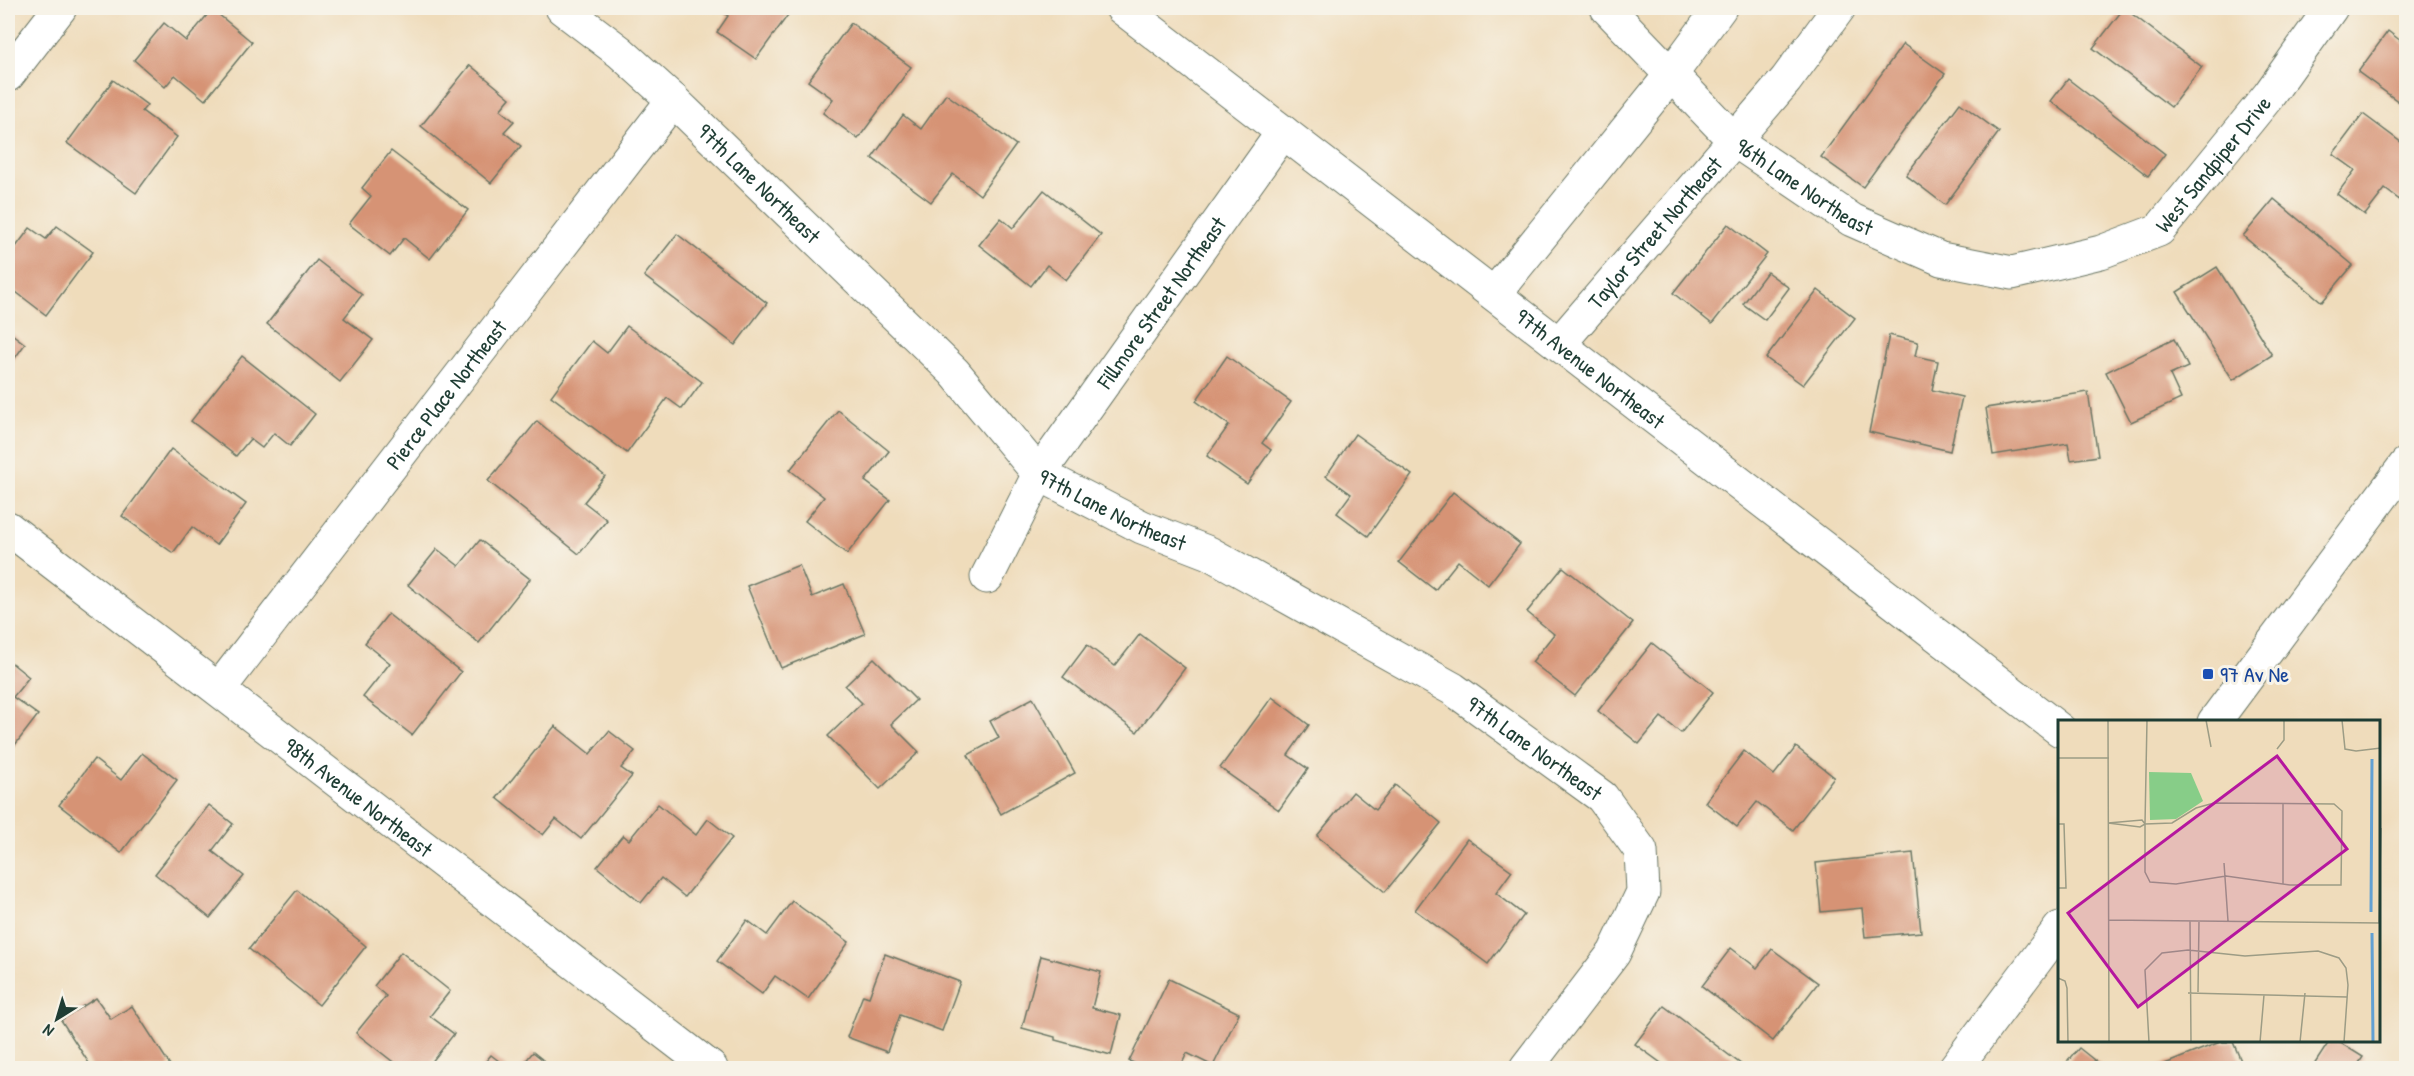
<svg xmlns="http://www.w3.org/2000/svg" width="2414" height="1076" viewBox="0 0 2414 1076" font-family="'Patrick Hand',sans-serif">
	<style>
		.building { fill: #d69374 }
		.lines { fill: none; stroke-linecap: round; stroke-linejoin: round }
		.minor-casing { stroke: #687563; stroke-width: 35 }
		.tertiary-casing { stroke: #687563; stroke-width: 35 }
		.minor { stroke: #fff; stroke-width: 33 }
		.tertiary { stroke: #fff; stroke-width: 33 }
		.transit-dot { fill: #1a4fb4; stroke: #f7f3e8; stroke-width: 2 }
		.labels { text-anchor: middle; stroke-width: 6; stroke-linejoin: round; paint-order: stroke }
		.street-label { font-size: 22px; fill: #1f3d34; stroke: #f7f3e8 }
		.transit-label { font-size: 22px; fill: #164399; stroke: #f7f3e8; text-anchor: start }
		.inset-river { fill: none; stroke: #62a0d3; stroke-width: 3 }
		.inset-road { fill: none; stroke: #9c9c85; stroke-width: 1.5 }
		.view { fill: #b5179e; fill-opacity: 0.15; stroke: #b5179e; stroke-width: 3 }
		.inset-edge { fill: none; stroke: #1f3d34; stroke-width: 3 }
	</style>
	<rect width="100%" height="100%" fill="#f7f3e8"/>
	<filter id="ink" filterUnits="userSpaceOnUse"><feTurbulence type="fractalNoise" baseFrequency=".0167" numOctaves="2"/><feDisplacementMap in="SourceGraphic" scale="12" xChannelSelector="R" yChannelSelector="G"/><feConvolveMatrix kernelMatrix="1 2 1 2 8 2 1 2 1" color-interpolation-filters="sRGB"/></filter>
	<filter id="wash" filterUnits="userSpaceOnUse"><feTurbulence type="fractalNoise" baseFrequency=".008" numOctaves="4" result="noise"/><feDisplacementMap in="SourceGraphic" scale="24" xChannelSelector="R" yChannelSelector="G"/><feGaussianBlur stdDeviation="1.35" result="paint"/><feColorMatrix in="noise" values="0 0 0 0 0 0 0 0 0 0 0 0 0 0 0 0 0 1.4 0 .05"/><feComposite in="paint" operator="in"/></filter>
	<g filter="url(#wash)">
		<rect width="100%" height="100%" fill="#efdcbb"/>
		<g id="blocks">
			<g class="building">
				<path d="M 717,8 L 793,8 L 756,59 L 717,32 L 728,16 Z"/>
				<path d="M 2124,8 L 2202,67 L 2171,107 L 2093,48 Z"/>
				<path d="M 212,9 L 252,42 L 205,100 L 175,75 L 165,87 L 134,60 L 164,23 L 186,41 Z"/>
				<path d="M 851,23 L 911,67 L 858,139 L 823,113 L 833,99 L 808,81 Z"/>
				<path d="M 2388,31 L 2406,45 L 2406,107 L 2358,72 Z"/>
				<path d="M 1903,44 L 1945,74 L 1863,187 L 1821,157 Z"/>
				<path d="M 470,65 L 510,98 L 500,110 L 514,121 L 504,132 L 521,146 L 491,183 L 421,126 Z"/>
				<path d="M 2068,79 L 2165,154 L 2148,176 L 2051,101 Z"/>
				<path d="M 113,80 L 147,105 L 142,111 L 177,137 L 136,193 L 67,143 Z"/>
				<path d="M 946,94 L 1016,145 L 980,195 L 953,174 L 931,202 L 872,158 L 903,115 L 921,129 Z"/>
				<path d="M 1960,103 L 1999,132 L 1945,205 L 1906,175 Z"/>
				<path d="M 2363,114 L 2406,146 L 2406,202 L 2405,204 L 2385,189 L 2365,215 L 2337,194 L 2355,170 L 2333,154 Z"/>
				<path d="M 391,151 L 468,210 L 430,259 L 404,238 L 390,256 L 349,224 L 371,196 L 362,188 Z"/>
				<path d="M 1044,190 L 1101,235 L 1066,280 L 1047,265 L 1031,286 L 979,245 L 1001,218 L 1013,228 Z"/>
				<path d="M 2274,199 L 2353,265 L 2322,302 L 2243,236 Z"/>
				<path d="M 1728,224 L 1767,254 L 1712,324 L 1673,293 Z"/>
				<path d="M 57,226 L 93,252 L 46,315 L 12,289 L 8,295 L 8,248 L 12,252 L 30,228 L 46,239 Z"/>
				<path d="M 677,234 L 767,303 L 735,345 L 644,276 Z"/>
				<path d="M 317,260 L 362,295 L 344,318 L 373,340 L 340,382 L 267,324 Z"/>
				<path d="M 2217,267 L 2272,355 L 2233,380 L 2177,292 Z"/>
				<path d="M 1767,272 L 1789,288 L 1765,320 L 1743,304 Z"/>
				<path d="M 1818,290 L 1855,318 L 1803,385 L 1766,358 Z"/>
				<path d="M 627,326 L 702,382 L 682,409 L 667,398 L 627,453 L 551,396 L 592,341 L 607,353 Z"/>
				<path d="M 8,331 L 25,344 L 8,368 Z"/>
				<path d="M 1889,335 L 1918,342 L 1915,356 L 1938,361 L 1932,390 L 1962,397 L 1950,451 L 1869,432 Z"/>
				<path d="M 2174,339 L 2188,367 L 2170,375 L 2181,399 L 2131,422 L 2106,372 Z"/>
				<path d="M 242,356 L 315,414 L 290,446 L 274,433 L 262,448 L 250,439 L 236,456 L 191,421 Z"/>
				<path d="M 1227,356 L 1291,402 L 1262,443 L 1271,450 L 1247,484 L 1207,456 L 1229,425 L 1196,401 Z"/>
				<path d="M 2088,392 L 2098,456 L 2071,460 L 2068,443 L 1993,455 L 1986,408 Z"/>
				<path d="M 838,410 L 889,451 L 865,481 L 890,500 L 847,554 L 805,521 L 824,497 L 790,470 Z"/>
				<path d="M 537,421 L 605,476 L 584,502 L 607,520 L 579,554 L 488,481 Z"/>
				<path d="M 1355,434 L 1412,475 L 1368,536 L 1337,513 L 1351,494 L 1326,476 Z"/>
				<path d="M 171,449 L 246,504 L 216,545 L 192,527 L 173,553 L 122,516 Z"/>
				<path d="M 1453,492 L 1520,544 L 1488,585 L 1458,561 L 1435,590 L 1399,562 Z"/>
				<path d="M 480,540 L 530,579 L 479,643 L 408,585 L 437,549 L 459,566 Z"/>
				<path d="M 799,565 L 812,597 L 844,584 L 865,634 L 781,668 L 747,586 Z"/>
				<path d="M 1563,567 L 1633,623 L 1575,696 L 1532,662 L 1554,634 L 1527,612 Z"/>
				<path d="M 388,614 L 461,672 L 412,735 L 363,697 L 390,663 L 365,643 Z"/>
				<path d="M 1140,634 L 1185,668 L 1137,732 L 1063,677 L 1087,645 L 1115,666 Z"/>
				<path d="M 1652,643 L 1713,692 L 1681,733 L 1661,717 L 1639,744 L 1598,711 Z"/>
				<path d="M 874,658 L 916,700 L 891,724 L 919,752 L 880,789 L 828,736 L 862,703 L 845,686 Z"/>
				<path d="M 8,660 L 29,677 L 13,697 L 38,715 L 8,754 Z"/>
				<path d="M 1272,697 L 1309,725 L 1288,755 L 1308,769 L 1279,810 L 1220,768 Z"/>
				<path d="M 1033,698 L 1075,773 L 1001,814 L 968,755 L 999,738 L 990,721 Z"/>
				<path d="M 555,726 L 590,754 L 609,731 L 635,751 L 621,768 L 632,776 L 581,839 L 556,819 L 543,835 L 497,798 Z"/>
				<path d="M 1796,747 L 1834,777 L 1793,830 L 1757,802 L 1737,827 L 1705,802 L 1744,751 L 1774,775 Z"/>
				<path d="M 142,753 L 177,780 L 121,853 L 59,805 L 94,759 L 121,780 Z"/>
				<path d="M 1395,785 L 1441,823 L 1385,892 L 1317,836 L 1353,792 L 1375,810 Z"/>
				<path d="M 658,804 L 696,835 L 708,819 L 732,838 L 685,897 L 661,878 L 641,903 L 597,867 L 623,835 L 629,840 Z"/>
				<path d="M 209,805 L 233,824 L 212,851 L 244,876 L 210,918 L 155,874 Z"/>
				<path d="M 1467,839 L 1512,871 L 1496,893 L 1524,915 L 1488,964 L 1415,910 Z"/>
				<path d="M 1913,853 L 1921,932 L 1865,937 L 1862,908 L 1821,912 L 1816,863 Z"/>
				<path d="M 297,890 L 366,946 L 319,1005 L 249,949 Z"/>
				<path d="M 792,901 L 849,942 L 808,999 L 775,976 L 762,994 L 717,961 L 747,920 L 767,935 Z"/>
				<path d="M 1731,948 L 1757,968 L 1772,949 L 1818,983 L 1773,1041 L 1702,986 Z"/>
				<path d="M 401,952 L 450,991 L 430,1016 L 454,1034 L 427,1068 L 401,1068 L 356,1033 L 386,996 L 374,986 Z"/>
				<path d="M 885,954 L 960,982 L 942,1031 L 900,1015 L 887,1052 L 847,1037 L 863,995 L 869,997 Z"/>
				<path d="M 1041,956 L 1101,972 L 1092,1008 L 1121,1015 L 1111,1055 L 1055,1040 L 1055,1037 L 1022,1028 Z"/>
				<path d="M 1169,979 L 1239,1013 L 1213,1066 L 1187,1053 L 1180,1068 L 1146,1068 L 1129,1061 Z"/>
				<path d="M 96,998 L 111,1019 L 132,1006 L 170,1065 L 165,1068 L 92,1068 L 61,1020 Z"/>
				<path d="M 1664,1006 L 1746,1068 L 1668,1068 L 1635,1044 Z"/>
				<path d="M 2220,1042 L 2233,1042 L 2244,1068 L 2155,1068 Z"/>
				<path d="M 2329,1042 L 2339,1042 L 2363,1057 L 2359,1063 L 2367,1068 L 2312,1068 Z"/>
				<path d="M 2079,1048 L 2104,1068 L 2062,1068 Z"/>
				<path d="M 533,1052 L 553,1068 L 520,1068 Z"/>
				<path d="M 491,1055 L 508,1068 L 480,1068 Z"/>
			</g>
		</g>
	</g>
	<g filter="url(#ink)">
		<use href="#blocks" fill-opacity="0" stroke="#687563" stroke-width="1.5"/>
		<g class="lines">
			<defs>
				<g id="minor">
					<path id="s1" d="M 562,8 L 620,52 L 673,100 L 954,372 L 1039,474 L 1142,527 L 1209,553 L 1453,689 L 1602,797 L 1641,851 L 1643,892 L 1614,953 L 1526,1068"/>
					<path id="s2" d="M 1122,8 L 2060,730"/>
					<path id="s3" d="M 1607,8 L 1734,140 L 1852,220 L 1941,259 L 2012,273 L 2101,252 L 2159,230 L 2269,95 L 2331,8"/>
					<path d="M 8,75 L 60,8"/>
					<path d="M 1494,294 L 1670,76 L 1720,8"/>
					<path id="s4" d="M 1559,344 L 1786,80 L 1839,8"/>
					<path id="s5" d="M 8,528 L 711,1068"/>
					<path id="s6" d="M 987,577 L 1039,474 L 1283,132"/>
					<path id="s7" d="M 219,689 L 673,100"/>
				</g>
				<g id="tertiary">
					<path d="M 2214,722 L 2406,464"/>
					<path d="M 1955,1068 L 2060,928"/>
				</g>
			</defs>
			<use href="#minor" class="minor-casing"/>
			<use href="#tertiary" class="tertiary-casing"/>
			<use href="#minor" class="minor"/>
			<use href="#tertiary" class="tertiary"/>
		</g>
	</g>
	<rect class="transit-dot" x="2202" y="668" width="12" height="12" rx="3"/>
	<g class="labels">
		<g class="street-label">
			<text dy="8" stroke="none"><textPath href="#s3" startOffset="734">West Sandpiper Drive</textPath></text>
			<text dy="8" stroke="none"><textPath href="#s1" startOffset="264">97th Lane Northeast</textPath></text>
			<text dy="8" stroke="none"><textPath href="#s3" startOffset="268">96th Lane Northeast</textPath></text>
			<text dy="8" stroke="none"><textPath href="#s4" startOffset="147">Taylor Street Northeast</textPath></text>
			<text dy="8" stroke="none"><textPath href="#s6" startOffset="326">Fillmore Street Northeast</textPath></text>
			<text dy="8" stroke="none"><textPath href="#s2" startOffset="591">97th Avenue Northeast</textPath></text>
			<text dy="8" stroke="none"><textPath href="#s7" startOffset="372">Pierce Place Northeast</textPath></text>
			<text dy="8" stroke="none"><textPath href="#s1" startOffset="750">97th Lane Northeast</textPath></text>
			<text dy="8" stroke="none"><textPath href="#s1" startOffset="1236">97th Lane Northeast</textPath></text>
			<text dy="8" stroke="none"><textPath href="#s5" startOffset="442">98th Avenue Northeast</textPath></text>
		</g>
		<g class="transit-label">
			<text x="2220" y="682">97 Av Ne</text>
		</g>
	</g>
	<g transform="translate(2058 720)">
		<rect width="322" height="322" fill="#efdcbb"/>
		<path d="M 91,52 L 133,53 L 145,81 L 118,99 L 92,100 Z" fill="#87cd88"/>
		<path class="inset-river" d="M 313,192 L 314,39M 314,213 L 315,322"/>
		<path class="inset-road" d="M 50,0 L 51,322M 148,0 L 153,27M 284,0 L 287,29 L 298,31 L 323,28M 219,29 L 226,20 L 226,0M 0,38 L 51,38M 50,103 L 82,107 L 87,104 L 114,103 L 138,88 L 156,83 L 276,84 L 284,91 L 283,165 L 232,165 L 168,156 L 118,164 L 92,162 L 87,152 L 87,104 L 89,0M 50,103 L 84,100 L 87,104M 0,104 L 6,104 L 8,168 L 0,168M 166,143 L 170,201M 225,164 L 225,83M 50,200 L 323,203M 132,201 L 133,322M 321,203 L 323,108M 0,258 L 7,261 L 9,268 L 10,322M 140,272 L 141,201M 130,273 L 289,277M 91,322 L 87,250 L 104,233 L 130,230 L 187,236 L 260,231 L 281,238 L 288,248 L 290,265 L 286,322M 202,322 L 206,275M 242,322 L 247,273"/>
		<path class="view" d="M 219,36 L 289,129 L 80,287 L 10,193 Z"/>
		<rect width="322" height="322" class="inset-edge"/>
	</g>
	<rect width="2414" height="1076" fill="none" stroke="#f7f3e8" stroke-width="30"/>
	<g transform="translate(57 1019) rotate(217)" stroke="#f7f3e8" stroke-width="4.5" paint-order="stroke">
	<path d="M0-4.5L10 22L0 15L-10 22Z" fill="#1f3d34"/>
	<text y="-9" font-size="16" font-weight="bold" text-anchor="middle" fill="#1f3d34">N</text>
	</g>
</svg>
